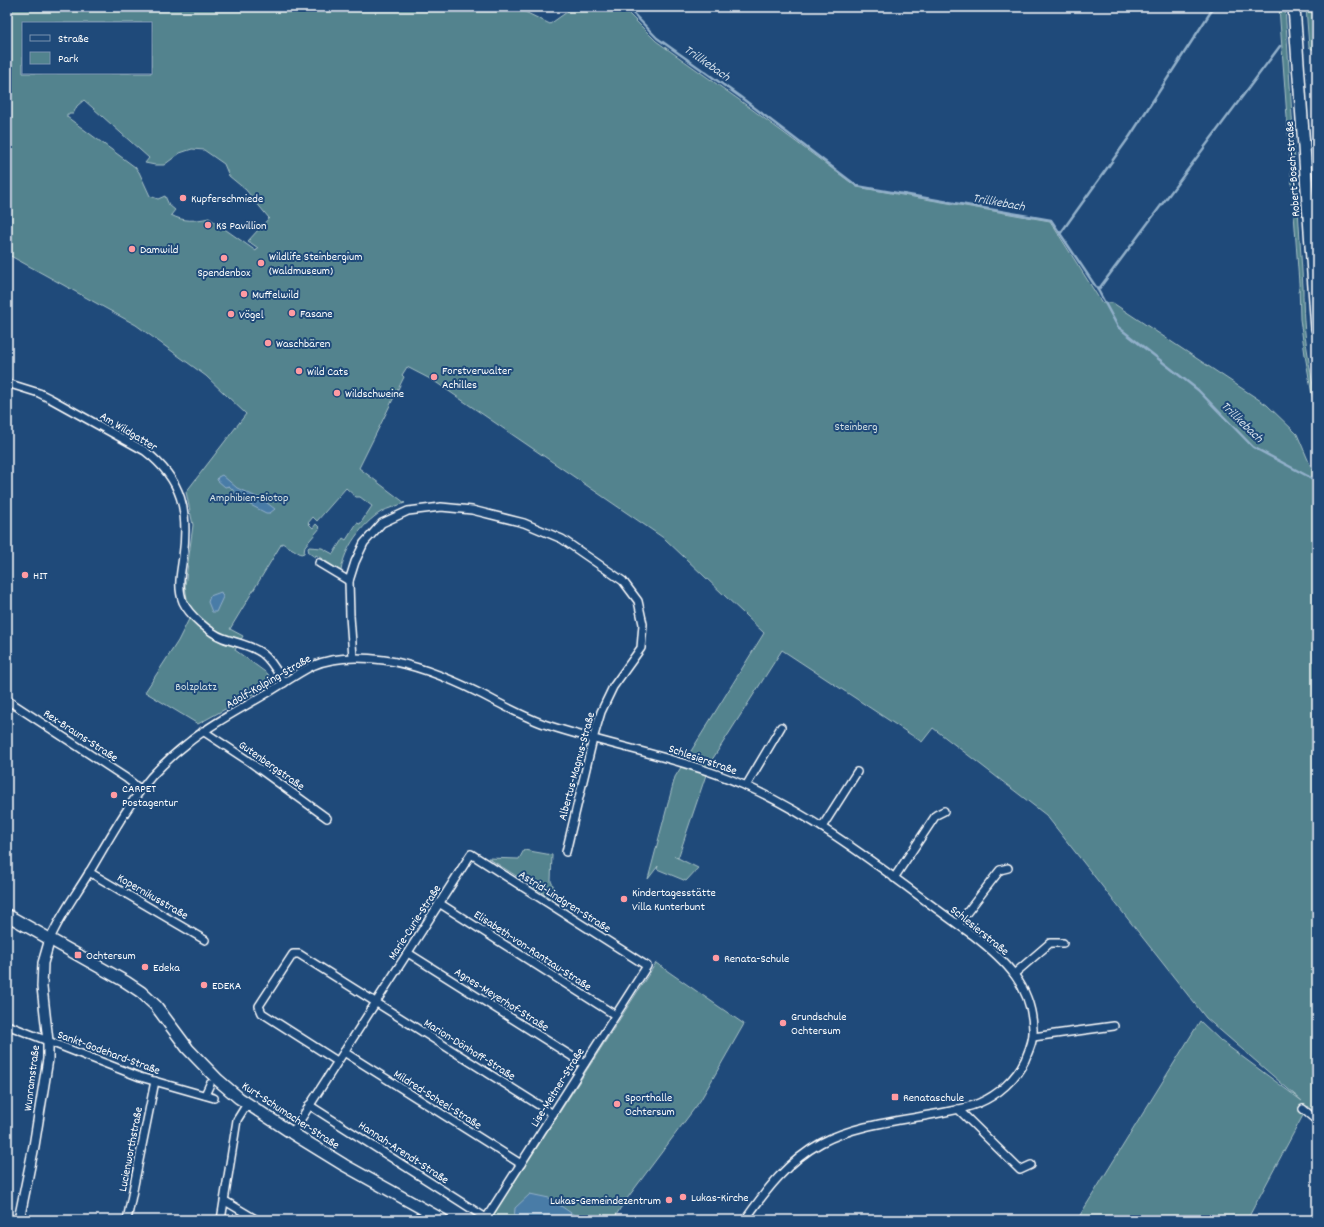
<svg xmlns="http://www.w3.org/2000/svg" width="1324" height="1227" viewBox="0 0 1324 1227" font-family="Dekko,sans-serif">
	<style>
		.green { fill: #52838e; stroke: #a8c1c6; fill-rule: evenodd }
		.water { fill: #4a7ba7; stroke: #92b0ca }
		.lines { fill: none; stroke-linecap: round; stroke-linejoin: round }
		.stream { stroke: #92b0ca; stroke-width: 2.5 }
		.minor-casing { stroke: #fff; stroke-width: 10 }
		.tertiary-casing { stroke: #fff; stroke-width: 12 }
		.secondary-casing { stroke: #fff; stroke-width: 14 }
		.minor { stroke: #1f4a7a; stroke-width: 7 }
		.tertiary { stroke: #1f4a7a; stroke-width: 9 }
		.secondary { stroke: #1f4a7a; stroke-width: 11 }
		.poi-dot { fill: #ff9aa2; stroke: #1f4a7a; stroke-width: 1.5 }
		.labels { text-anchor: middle; stroke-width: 4; stroke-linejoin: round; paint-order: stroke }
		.street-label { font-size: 12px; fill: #fff; stroke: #1f4a7a }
		.poi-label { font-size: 12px; fill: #fff; stroke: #1f4a7a; text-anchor: start }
		.park-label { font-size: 12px; fill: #d4e0e3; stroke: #1f4a7a }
		.water-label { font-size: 13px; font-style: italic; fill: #d2dee9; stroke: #1f4a7a }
	</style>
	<rect width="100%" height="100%" fill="#1f4a7a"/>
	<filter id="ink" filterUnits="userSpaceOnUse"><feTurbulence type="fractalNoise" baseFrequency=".025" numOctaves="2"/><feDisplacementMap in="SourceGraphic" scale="8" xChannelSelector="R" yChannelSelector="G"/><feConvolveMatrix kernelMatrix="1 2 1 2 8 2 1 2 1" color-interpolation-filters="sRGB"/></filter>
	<g filter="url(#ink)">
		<g class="green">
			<path d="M 7,7 L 515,7 L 550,24 L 574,7 L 622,7 L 656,41 L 738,99 L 857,187 L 1050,221 L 1102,303 L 1113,303 L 1267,405 L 1297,434 L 1317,481 L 1317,1114 L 1308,1106 L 1247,1220 L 1077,1220 L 1200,1021 L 1221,1041 L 1302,1101 L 1206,1018 L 1046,815 L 933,728 L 922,742 L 782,650 L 710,763 L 678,858 L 674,856 L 698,868 L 686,881 L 657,869 L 658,866 L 648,879 L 675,777 L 764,633 L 665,539 L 434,381 L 407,367 L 402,375 L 404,377 L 359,468 L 405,503 C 397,506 388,508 381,512 C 362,524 344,548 341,571 L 316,555 L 315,557 L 309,553 L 308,548 L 309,547 L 322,548 L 333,554 L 343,538 L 346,540 L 357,523 L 360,524 L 372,506 L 360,497 L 356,497 L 346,488 L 317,521 L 313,517 L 308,523 L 313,528 L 316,524 L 320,528 L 305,546 L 304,553 L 301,554 L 282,543 L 230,629 L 243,636 L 235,650 L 268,674 L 271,684 L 198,724 L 145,692 L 178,641 L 190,617 L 185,586 L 193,525 L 186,492 L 246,414 L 206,376 L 136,325 L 7,254 L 7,234 L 10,228 L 7,226 ZM 23,23 L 151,23 L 151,73 L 23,73 ZM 84,100 L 149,158 L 145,163 L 155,165 L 164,165 L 180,153 L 192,149 L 204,150 L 224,164 L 229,176 L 246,190 L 269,218 L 248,241 L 258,248 L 256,251 L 209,218 C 195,221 184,222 171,215 L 175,210 L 169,205 L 165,196 L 158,199 L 150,196 L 139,172 L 135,167 L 67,117 L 67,114 L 73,114 L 77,106 Z"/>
			<path d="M 1279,7 L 1285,7 L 1303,287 C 1303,310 1304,332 1308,355 C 1311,378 1317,400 1317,423 L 1305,355 L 1300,319 L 1299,283 Z"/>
			<path d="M 1306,7 L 1314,7 L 1317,16 L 1317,52 L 1309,47 Z"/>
			<path d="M 524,850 L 552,855 L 551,881 L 562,905 L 488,858 L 519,859 Z"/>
			<path d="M 656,963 L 744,1024 L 700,1101 L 623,1204 L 613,1220 L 490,1220 Z"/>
		</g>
		<g class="water">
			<path d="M 222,475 L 237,488 L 263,500 L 275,509 L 270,513 L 266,513 L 233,496 L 235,492 L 229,486 L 225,487 L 217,480 L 218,477 Z"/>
			<path d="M 221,592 L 223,597 L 216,612 L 212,612 L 208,602 L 210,596 Z"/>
			<path d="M 530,1194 L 549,1198 L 577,1217 L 579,1220 L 514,1220 L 515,1208 Z"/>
		</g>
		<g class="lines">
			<g class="stream">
				<path d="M 627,7 L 657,38 L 739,96 L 857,186 L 1051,220 L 1098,290 L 1118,327 L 1198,390 L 1253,447 L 1317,481"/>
				<path d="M 1060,234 L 1130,136 L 1214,7"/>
				<path d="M 1098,290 L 1280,46"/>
			</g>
			<defs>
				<g id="minor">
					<path d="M 7,383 L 39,393 L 51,399 L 145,451 C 183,480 189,512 183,557 C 181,572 177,587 183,602 C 189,615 210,633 223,638 C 236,643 252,645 263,654 C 272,661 278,673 284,683"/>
					<path d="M 319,563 L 349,581"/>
					<path d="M 353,657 L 350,616 L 349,581 L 355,562 L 364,543 L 382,523 L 408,511 L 441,507 L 472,510 L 524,523 L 562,539 L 623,581 L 638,601 L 643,624 L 641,648 L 613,687 L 601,712 L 593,739 L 566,852"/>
					<path d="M 7,700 L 126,778 L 141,790"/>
					<path d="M 203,731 L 247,760 L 327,818"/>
					<path d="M 746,786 L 781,727"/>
					<path d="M 822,827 L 857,772"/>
					<path d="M 89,872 L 205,940"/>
					<path d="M 894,878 L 936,815 L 944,811"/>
					<path d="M 439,903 L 615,1015"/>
					<path d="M 958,924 L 1000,870 L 1008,868"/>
					<path d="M 50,939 C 60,916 74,897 87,876 C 107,843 126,807 151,777 C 162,765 175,753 188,743 C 211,724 239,710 264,695 C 280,686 296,674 312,666 C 334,656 361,657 384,660 C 418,665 449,678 479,693 C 503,705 525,718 550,726 C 615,747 682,758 744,785 C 828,822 899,883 974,936 C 1005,960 1032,986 1033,1029 C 1034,1040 1029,1050 1025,1060 C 1016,1079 998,1095 979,1103 C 965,1109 950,1111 935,1114 C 897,1121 855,1125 821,1143 C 788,1161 766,1190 745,1220"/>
					<path d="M 408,953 L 584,1064"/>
					<path d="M 1014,974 L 1050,943 L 1063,943"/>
					<path d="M 7,1025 L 140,1077 L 214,1098"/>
					<path d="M 1033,1037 L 1114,1026"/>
					<path d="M 344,1052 L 521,1164"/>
					<path d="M 337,1061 L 262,1013 L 259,1006 L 293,954 L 299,954 L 553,1114"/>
					<path d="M 205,1095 L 210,1084"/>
					<path d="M 309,1105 L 486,1218"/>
					<path d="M 958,1109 L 1020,1170 L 1031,1165"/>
					<path d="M 1303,1109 L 1317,1121"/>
					<path d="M 292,1133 L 471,854 L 647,966 L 485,1220"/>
					<path d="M 225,1201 L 257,1220"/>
					<path d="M 127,1220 L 155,1081"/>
					<path d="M 221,1220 L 237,1120 L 247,1104"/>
				</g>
				<path id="tertiary" d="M 19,1220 L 34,1146 L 48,1059 L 48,1041 L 42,987 L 43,963 L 50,939"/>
				<g id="secondary">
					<path d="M 1294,7 L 1317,329"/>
					<path d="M 7,915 L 126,982 L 141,992 L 156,1006 L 188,1049 L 218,1080 L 239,1098 L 292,1133 L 344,1165 L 443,1220"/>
				</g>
			</defs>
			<use href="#minor" class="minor-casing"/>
			<use href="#tertiary" class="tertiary-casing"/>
			<use href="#secondary" class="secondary-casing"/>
			<use href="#minor" class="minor"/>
			<use href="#tertiary" class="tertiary"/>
			<use href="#secondary" class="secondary"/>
		</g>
	</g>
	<g class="poi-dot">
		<circle cx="183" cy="198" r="4"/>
		<circle cx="208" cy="225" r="4"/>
		<circle cx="132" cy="249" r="4"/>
		<circle cx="224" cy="258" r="4"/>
		<circle cx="261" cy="263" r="4"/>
		<circle cx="244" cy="294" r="4"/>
		<circle cx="292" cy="313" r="4"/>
		<circle cx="231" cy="314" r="4"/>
		<circle cx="268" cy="343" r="4"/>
		<circle cx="299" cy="371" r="4"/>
		<circle cx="434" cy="377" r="4"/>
		<circle cx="337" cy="393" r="4"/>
		<circle cx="25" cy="575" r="4"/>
		<circle cx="114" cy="795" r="4"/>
		<circle cx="624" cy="899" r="4"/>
		<rect x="74" y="951" width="8" height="8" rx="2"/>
		<circle cx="716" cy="958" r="4"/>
		<circle cx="145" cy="967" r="4"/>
		<circle cx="204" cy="985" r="4"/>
		<circle cx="783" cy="1023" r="4"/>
		<rect x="891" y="1093" width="8" height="8" rx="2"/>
		<circle cx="617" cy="1104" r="4"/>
		<circle cx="683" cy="1197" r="4"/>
		<circle cx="669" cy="1200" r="4"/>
	</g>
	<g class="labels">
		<g class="street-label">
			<text transform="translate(1292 169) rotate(-94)" y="4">Robert-Bosch-Straße</text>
			<text transform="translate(129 431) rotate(31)" y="4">Am Wildgatter</text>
			<text transform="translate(268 681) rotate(-30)" y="4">Adolf-Kolping-Straße</text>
			<text transform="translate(81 735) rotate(33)" y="4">Rex-Brauns-Straße</text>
			<text transform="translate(703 759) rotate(19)" y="4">Schlesierstraße</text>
			<text transform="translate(272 765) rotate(35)" y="4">Gutenbergstraße</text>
			<text transform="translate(576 766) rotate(-75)" y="4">Albertus-Magnus-Straße</text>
			<text transform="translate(153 896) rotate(30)" y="4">Kopernikusstraße</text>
			<text transform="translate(565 901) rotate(32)" y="4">Astrid-Lindgren-Straße</text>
			<text transform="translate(414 922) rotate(-57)" y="4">Marie-Curie-Straße</text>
			<text transform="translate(980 930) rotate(39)" y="4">Schlesierstraße</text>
			<text transform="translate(533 950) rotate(33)" y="4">Elisabeth-von-Rantzau-Straße</text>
			<text transform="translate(502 999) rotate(32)" y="4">Agnes-Meyerhof-Straße</text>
			<text transform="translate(470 1049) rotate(32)" y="4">Marion-Dönhoff-Straße</text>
			<text transform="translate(109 1052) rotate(20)" y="4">Sankt-Godehard-Straße</text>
			<text transform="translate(31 1078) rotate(-83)" y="4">Wunramstraße</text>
			<text transform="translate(557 1087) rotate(-58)" y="4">Lise-Meitner-Straße</text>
			<text transform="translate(438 1099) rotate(32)" y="4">Mildred-Scheel-Straße</text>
			<text transform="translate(291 1115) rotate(33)" y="4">Kurt-Schumacher-Straße</text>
			<text transform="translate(130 1149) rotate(-79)" y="4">Lucienworthstraße</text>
			<text transform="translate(404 1152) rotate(33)" y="4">Hannah-Arendt-Straße</text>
		</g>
		<g class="poi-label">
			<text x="191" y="202">Kupferschmiede</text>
			<text x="216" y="229">KS Pavillion</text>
			<text x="140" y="253">Damwild</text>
			<text x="269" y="260">Wildlife Steinbergium<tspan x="269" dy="14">(Waldmuseum)</tspan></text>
			<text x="224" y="276" text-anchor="middle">Spendenbox</text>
			<text x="252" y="298">Muffelwild</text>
			<text x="300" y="317">Fasane</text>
			<text x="239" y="318">Vögel</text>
			<text x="276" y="347">Waschbären</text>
			<text x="442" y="374">Forstverwalter<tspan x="442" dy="14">Achilles</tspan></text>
			<text x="307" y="375">Wild Cats</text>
			<text x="345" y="397">Wildschweine</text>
			<text x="33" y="579">HIT</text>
			<text x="122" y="792">CARPET<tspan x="122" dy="14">Postagentur</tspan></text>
			<text x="632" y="896">Kindertagesstätte<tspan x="632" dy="14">Villa Kunterbunt</tspan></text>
			<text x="86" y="959">Ochtersum</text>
			<text x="724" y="962">Renata-Schule</text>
			<text x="153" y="971">Edeka</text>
			<text x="212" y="989">EDEKA</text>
			<text x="791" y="1020">Grundschule<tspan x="791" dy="14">Ochtersum</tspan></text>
			<text x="625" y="1101">Sporthalle<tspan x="625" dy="14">Ochtersum</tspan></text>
			<text x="903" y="1101">Renataschule</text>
			<text x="691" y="1201">Lukas-Kirche</text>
			<text x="661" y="1204" text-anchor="end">Lukas-Gemeindezentrum</text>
		</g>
		<g class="park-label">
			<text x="856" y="430">Steinberg</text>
			<text x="249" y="501">Amphibien-Biotop</text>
			<text x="196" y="690">Bolzplatz</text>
		</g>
		<g class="water-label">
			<text transform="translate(708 62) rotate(35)" y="5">Trillkebach</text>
			<text transform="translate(999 201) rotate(10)" y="5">Trillkebach</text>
			<text transform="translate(1243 421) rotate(44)" y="5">Trillkebach</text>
		</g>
	</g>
	<rect width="1324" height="1227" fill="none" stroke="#1f4a7a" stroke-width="24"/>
	<rect x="12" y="12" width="1300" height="1203" fill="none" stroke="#fff" stroke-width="1.5" filter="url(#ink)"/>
	<rect x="22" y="22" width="130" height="52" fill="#1f4a7a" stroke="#7992af"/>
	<rect x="30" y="35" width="20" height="6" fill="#1f4a7a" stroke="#7992af"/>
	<text x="58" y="42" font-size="12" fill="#ffffff">Straße</text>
	<rect x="30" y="52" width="20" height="12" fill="#52838e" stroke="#7992af"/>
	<text x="58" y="62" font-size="12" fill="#ffffff">Park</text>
</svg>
